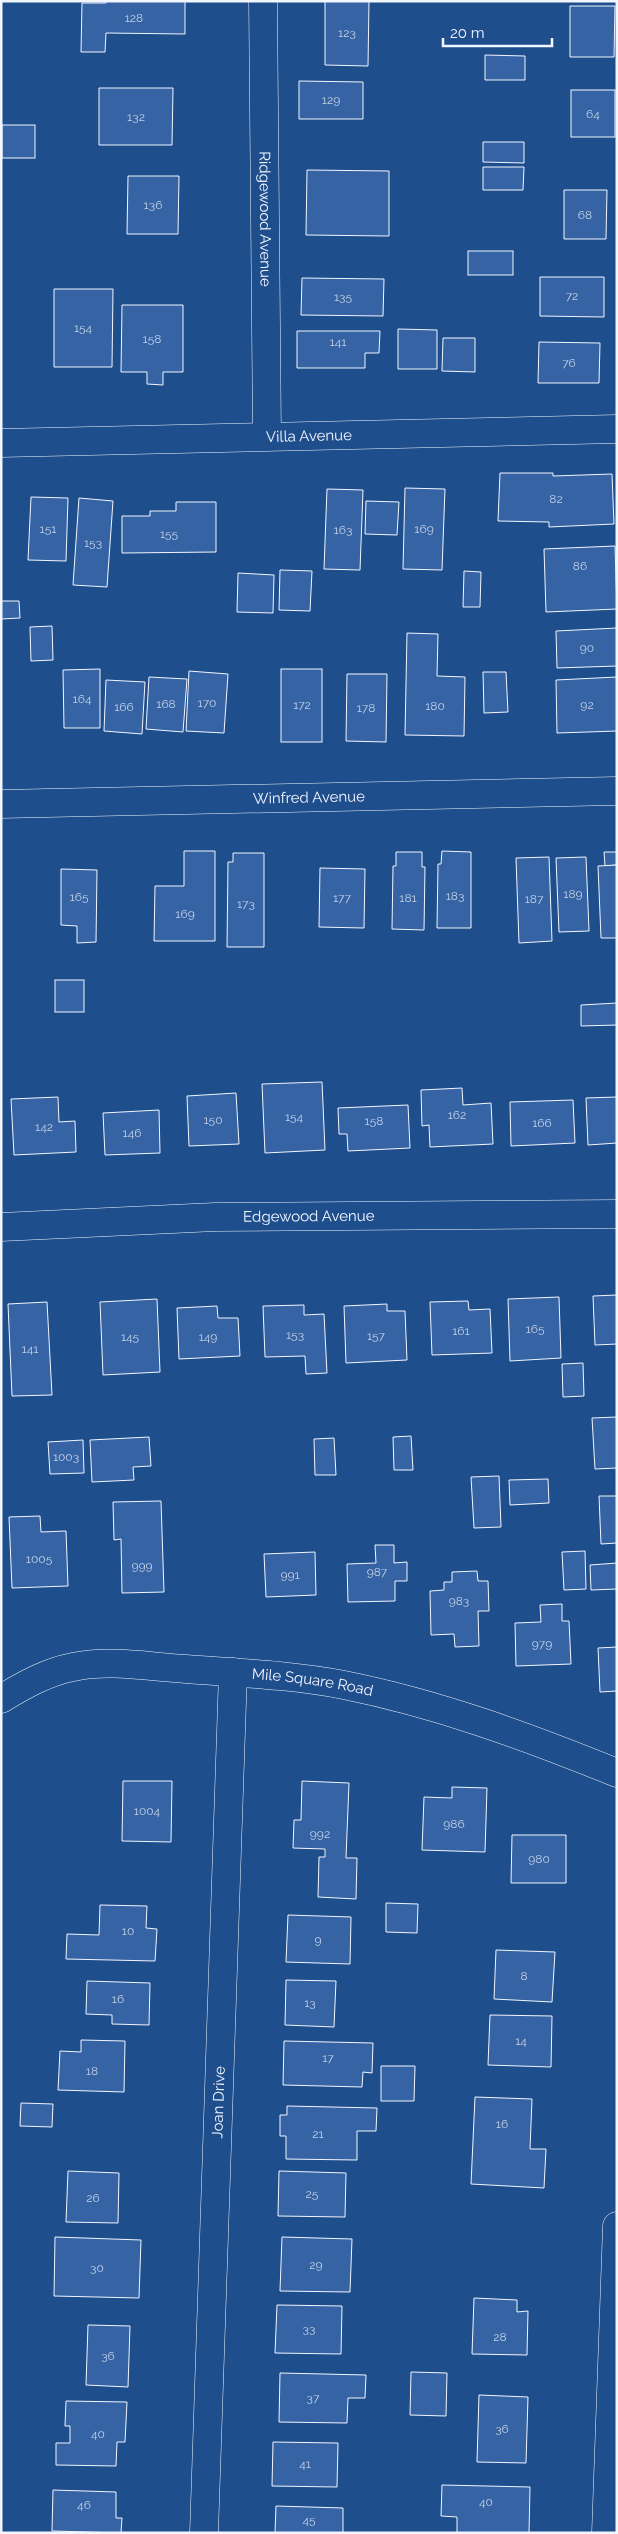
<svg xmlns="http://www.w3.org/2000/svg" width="618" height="2534" viewBox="0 0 618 2534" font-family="Raleway,sans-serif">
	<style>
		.building { fill: #3563a3; stroke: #f2f6ff }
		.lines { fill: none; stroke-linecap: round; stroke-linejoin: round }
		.street-casing { stroke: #f2f6ff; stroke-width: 29 }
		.secondary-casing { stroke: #f2f6ff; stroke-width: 29 }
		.street { stroke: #1f4e8c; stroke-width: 28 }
		.secondary { stroke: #1f4e8c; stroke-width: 28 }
		.labels { text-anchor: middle; stroke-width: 4; stroke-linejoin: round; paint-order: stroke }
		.number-label { font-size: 12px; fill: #c3d1e8 }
		.street-label { font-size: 15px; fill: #f2f6ff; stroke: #1f4e8c }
	</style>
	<rect width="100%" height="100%" fill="#1f4e8c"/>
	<g class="building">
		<path d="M 106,1 L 185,1 L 185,34 L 106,33 L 105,52 L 81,52 L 82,3 L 106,3 Z"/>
		<path d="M 325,1 L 369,1 L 368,66 L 325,65 Z"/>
		<path d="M 570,6 L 615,6 L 614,57 L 570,57 Z"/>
		<path d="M 485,55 L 525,56 L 525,80 L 485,80 Z"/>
		<path d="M 299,81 L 363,82 L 363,119 L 299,119 Z"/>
		<path d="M 99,88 L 173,88 L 172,145 L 99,145 Z"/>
		<rect x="571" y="90" width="44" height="47"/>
		<rect x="2" y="125" width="33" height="33"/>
		<path d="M 483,142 L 524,142 L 524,163 L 483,162 Z"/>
		<path d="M 483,167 L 524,167 L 523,190 L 483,190 Z"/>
		<path d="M 307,170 L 389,171 L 389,236 L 306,235 Z"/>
		<path d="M 128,176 L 179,176 L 178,234 L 127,234 Z"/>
		<path d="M 564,190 L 607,190 L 606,239 L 564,239 Z"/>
		<rect x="468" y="251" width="45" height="24"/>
		<path d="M 540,277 L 604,277 L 604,317 L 540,316 Z"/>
		<path d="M 302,278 L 384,279 L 383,316 L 301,315 Z"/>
		<path d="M 54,289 L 113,289 L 112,367 L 54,367 Z"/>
		<path d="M 122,305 L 183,305 L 183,372 L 163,372 L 163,385 L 147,384 L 147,372 L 121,372 Z"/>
		<path d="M 398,329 L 437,330 L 437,369 L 398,369 Z"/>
		<path d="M 297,331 L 380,331 L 379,353 L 365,353 L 365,368 L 297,368 Z"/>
		<path d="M 443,338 L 475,338 L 475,372 L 442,371 Z"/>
		<path d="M 539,342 L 600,343 L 599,383 L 538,383 Z"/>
		<path d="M 500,473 L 553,473 L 553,476 L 612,474 L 614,524 L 549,527 L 549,522 L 498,521 Z"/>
		<path d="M 405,488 L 445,489 L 442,570 L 403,569 Z"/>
		<path d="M 327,489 L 363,490 L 360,570 L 324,569 Z"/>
		<path d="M 31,497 L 68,498 L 66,561 L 28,560 Z"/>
		<path d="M 79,498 L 113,501 L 107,587 L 73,585 Z"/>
		<path d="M 366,501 L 399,502 L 397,535 L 365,534 Z"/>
		<path d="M 176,502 L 216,502 L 216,552 L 122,553 L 122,516 L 150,516 L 150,511 L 176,511 Z"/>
		<path d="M 615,546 L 617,609 L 546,612 L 544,549 Z"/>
		<path d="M 280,570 L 312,571 L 310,611 L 279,610 Z"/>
		<path d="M 464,571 L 481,572 L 480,607 L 463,607 Z"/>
		<path d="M 238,573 L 274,575 L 273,613 L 237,612 Z"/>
		<path d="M 1,601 L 19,601 L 20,618 L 1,619 Z"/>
		<path d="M 52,626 L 53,660 L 31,661 L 30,627 Z"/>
		<path d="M 617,628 L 617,666 L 557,668 L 556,631 Z"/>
		<path d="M 407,633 L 438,634 L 437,676 L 465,677 L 464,736 L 405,735 Z"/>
		<path d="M 100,669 L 100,728 L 64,728 L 63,670 Z"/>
		<rect x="281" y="669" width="41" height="73"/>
		<path d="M 189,671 L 228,674 L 224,733 L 186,731 Z"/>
		<path d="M 483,672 L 506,672 L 508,712 L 484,713 Z"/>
		<path d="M 347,674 L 387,674 L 386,742 L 346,741 Z"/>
		<path d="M 149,677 L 187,679 L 183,732 L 146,729 Z"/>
		<path d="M 617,677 L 617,731 L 557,733 L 556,680 Z"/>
		<path d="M 106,680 L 145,682 L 142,734 L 104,731 Z"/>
		<path d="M 184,851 L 215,851 L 215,941 L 154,941 L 155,886 L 184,886 Z"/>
		<path d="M 442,851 L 471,852 L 471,928 L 437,928 L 438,864 L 441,864 Z"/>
		<path d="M 396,852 L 422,852 L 422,867 L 425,867 L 424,930 L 392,929 L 393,866 L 396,866 Z"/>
		<path d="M 604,852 L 617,852 L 617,865 L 605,866 Z"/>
		<path d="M 233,853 L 264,853 L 264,947 L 227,947 L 228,862 L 233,862 Z"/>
		<path d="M 549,857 L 552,941 L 519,943 L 516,858 Z"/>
		<path d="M 586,857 L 589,931 L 559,932 L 556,858 Z"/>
		<path d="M 617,865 L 617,938 L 601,938 L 598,866 Z"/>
		<path d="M 320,868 L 365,869 L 364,928 L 319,927 Z"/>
		<path d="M 61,869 L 97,870 L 96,942 L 77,943 L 77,926 L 61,925 Z"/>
		<rect x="55" y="980" width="29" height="32"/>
		<path d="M 617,1003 L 617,1025 L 581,1026 L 581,1005 Z"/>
		<path d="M 322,1082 L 325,1150 L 265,1153 L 262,1084 Z"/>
		<path d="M 462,1088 L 463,1105 L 491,1103 L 493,1144 L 430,1147 L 429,1125 L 422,1126 L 421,1090 Z"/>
		<path d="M 236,1093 L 239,1144 L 189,1146 L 187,1096 Z"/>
		<path d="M 58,1097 L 59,1122 L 75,1121 L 76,1152 L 14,1155 L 11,1099 Z"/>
		<path d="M 617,1097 L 617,1143 L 588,1145 L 586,1098 Z"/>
		<path d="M 573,1100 L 575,1143 L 511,1146 L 510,1102 Z"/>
		<path d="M 408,1105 L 410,1148 L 348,1151 L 347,1134 L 339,1134 L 338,1108 Z"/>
		<path d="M 159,1110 L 160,1153 L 105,1155 L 103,1113 Z"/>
		<path d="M 617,1295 L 617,1344 L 595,1345 L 593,1296 Z"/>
		<path d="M 559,1297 L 561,1358 L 510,1361 L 508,1299 Z"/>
		<path d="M 157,1299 L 160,1372 L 103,1375 L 100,1302 Z"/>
		<path d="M 468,1301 L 469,1310 L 490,1309 L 492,1353 L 432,1355 L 430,1302 Z"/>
		<path d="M 47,1302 L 52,1395 L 12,1396 L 8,1304 Z"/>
		<path d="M 387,1304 L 387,1311 L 405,1311 L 407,1360 L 346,1363 L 344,1306 Z"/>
		<path d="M 304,1305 L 304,1315 L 324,1314 L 327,1373 L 306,1374 L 305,1356 L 265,1357 L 263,1306 Z"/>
		<path d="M 217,1306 L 218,1318 L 238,1318 L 240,1356 L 179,1359 L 177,1308 Z"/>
		<path d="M 583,1363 L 584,1396 L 563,1397 L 562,1364 Z"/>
		<path d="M 617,1417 L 617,1468 L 595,1469 L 592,1418 Z"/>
		<path d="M 411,1436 L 413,1470 L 394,1470 L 393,1437 Z"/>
		<path d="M 149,1437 L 151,1466 L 133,1467 L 134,1480 L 92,1482 L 90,1440 Z"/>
		<path d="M 334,1438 L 336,1475 L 315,1475 L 314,1439 Z"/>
		<path d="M 83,1440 L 84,1473 L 50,1474 L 48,1442 Z"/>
		<path d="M 499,1476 L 501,1527 L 474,1528 L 471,1477 Z"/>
		<path d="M 548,1479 L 549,1503 L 510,1505 L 509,1480 Z"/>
		<path d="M 599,1496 L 617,1496 L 617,1543 L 601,1544 Z"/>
		<path d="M 161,1501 L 164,1592 L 122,1593 L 121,1539 L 114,1540 L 113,1502 Z"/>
		<path d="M 40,1516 L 41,1532 L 66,1531 L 68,1586 L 12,1588 L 9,1517 Z"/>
		<path d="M 375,1545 L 394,1545 L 394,1563 L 407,1562 L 407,1581 L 395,1581 L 395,1601 L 348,1602 L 347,1564 L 376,1563 Z"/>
		<path d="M 585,1551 L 586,1589 L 564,1590 L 562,1552 Z"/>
		<path d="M 315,1552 L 316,1595 L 266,1597 L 264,1554 Z"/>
		<path d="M 617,1563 L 617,1589 L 591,1590 L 590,1565 Z"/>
		<path d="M 477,1571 L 478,1581 L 488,1581 L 489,1611 L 478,1611 L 479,1646 L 455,1647 L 454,1634 L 431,1635 L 430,1591 L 444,1590 L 444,1582 L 452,1582 L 452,1572 Z"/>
		<path d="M 562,1604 L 562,1621 L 569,1621 L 571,1664 L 516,1666 L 515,1623 L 541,1622 L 540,1605 Z"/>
		<path d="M 617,1647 L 617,1691 L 600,1692 L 598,1648 Z"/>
		<path d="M 123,1781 L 172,1781 L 171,1842 L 122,1841 Z"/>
		<path d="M 302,1781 L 349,1783 L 346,1858 L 357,1858 L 356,1899 L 318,1897 L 319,1857 L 325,1857 L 325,1849 L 293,1848 L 294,1820 L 301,1820 Z"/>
		<path d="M 452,1787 L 487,1788 L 485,1852 L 422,1850 L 424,1797 L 452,1798 Z"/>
		<path d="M 512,1835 L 566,1835 L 566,1883 L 511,1883 Z"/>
		<path d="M 386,1903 L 418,1904 L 417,1933 L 386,1932 Z"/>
		<path d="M 100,1905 L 147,1906 L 146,1928 L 157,1929 L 155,1961 L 66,1959 L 67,1934 L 99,1935 Z"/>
		<path d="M 288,1915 L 351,1917 L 350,1964 L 286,1962 Z"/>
		<path d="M 496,1950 L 555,1952 L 552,2002 L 494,1999 Z"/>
		<path d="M 286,1980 L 336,1981 L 334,2027 L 285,2025 Z"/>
		<path d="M 87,1981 L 150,1983 L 149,2025 L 112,2024 L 112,2015 L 86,2014 Z"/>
		<path d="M 490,2015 L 552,2016 L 551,2067 L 488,2065 Z"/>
		<path d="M 81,2040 L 125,2041 L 124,2092 L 58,2090 L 60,2051 L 81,2052 Z"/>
		<path d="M 284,2041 L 373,2043 L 372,2073 L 363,2072 L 362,2087 L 283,2085 Z"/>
		<path d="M 381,2066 L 415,2066 L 414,2101 L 381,2101 Z"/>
		<path d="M 475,2097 L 532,2099 L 530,2149 L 546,2149 L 544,2188 L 471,2184 Z"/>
		<path d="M 21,2103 L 53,2104 L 52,2127 L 20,2126 Z"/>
		<path d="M 287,2106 L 377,2108 L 376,2131 L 357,2131 L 357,2160 L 286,2159 L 286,2136 L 280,2136 L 280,2115 L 287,2115 Z"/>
		<path d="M 68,2171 L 119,2173 L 118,2223 L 66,2222 Z"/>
		<path d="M 279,2171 L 346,2173 L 345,2217 L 278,2216 Z"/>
		<path d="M 55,2237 L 141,2240 L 139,2298 L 54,2296 Z"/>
		<path d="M 282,2237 L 352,2239 L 350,2292 L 280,2291 Z"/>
		<path d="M 474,2298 L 517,2300 L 517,2312 L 528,2311 L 527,2355 L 472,2354 Z"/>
		<path d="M 277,2305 L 342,2306 L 341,2354 L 275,2353 Z"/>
		<path d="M 88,2325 L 130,2326 L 128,2387 L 86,2385 Z"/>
		<path d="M 411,2372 L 447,2373 L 446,2416 L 410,2415 Z"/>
		<path d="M 280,2373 L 366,2375 L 365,2398 L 348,2398 L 347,2423 L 279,2422 Z"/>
		<path d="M 479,2395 L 528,2397 L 526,2463 L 477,2462 Z"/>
		<path d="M 66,2401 L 127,2402 L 125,2442 L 117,2442 L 116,2466 L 56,2465 L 56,2443 L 70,2443 L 70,2426 L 65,2426 Z"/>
		<path d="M 273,2442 L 338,2443 L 337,2487 L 272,2486 Z"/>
		<path d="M 442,2485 L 530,2487 L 529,2533 L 457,2533 L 457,2517 L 441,2516 Z"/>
		<path d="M 53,2490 L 116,2492 L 116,2518 L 122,2518 L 121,2533 L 52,2531 Z"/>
		<path d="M 276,2506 L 343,2508 L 343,2533 L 275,2533 Z"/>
	</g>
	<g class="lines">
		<defs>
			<g id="street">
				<path id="s1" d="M 263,1 L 267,436"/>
				<path id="s2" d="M 1,443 L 617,429"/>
				<path id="s3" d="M 1,804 L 617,791"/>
				<path id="s4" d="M 1,1227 L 215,1217 L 617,1214"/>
				<path id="s5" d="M 204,2533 L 233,1672"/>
				<path d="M 606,2533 L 617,2226"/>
			</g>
			<g id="secondary">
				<path id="s6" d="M 1,1699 C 24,1685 47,1672 73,1667 C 109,1659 150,1667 186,1669 C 239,1673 292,1675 344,1685 C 439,1704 528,1737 617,1773"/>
			</g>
		</defs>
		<use href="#street" class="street-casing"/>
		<use href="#secondary" class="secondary-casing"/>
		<use href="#street" class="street"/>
		<use href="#secondary" class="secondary"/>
	</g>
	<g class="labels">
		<g class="number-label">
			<text x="134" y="22">128</text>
			<text x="347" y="37">123</text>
			<text x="331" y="104">129</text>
			<text x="593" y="118">64</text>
			<text x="136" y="121">132</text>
			<text x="153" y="209">136</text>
			<text x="585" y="219">68</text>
			<text x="572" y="300">72</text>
			<text x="343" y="301">135</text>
			<text x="83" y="332">154</text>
			<text x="152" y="343">158</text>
			<text x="338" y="346">141</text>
			<text x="569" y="367">76</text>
			<text x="556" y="503">82</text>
			<text x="48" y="533">151</text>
			<text x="424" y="533">169</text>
			<text x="343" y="534">163</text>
			<text x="169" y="538">155</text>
			<text x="93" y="547">153</text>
			<text x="580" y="570">86</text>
			<text x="587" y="652">90</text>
			<text x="82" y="703">164</text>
			<text x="207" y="707">170</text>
			<text x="166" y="708">168</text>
			<text x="302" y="709">172</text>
			<text x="587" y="709">92</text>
			<text x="435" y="710">180</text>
			<text x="124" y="711">166</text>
			<text x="366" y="712">178</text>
			<text x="573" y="898">189</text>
			<text x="455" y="900">183</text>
			<text x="79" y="901">165</text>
			<text x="342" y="902">177</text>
			<text x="408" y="902">181</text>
			<text x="534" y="903">187</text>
			<text x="246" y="908">173</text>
			<text x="185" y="918">169</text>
			<text x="457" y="1119">162</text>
			<text x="294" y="1121">154</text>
			<text x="213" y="1124">150</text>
			<text x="374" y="1125">158</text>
			<text x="542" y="1127">166</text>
			<text x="44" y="1131">142</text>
			<text x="132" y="1137">146</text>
			<text x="535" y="1333">165</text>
			<text x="461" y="1335">161</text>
			<text x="295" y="1339">153</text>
			<text x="376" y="1340">157</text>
			<text x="130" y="1341">145</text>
			<text x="208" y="1341">149</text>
			<text x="30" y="1353">141</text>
			<text x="66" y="1461">1003</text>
			<text x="39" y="1563">1005</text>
			<text x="142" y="1570">999</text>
			<text x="377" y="1576">987</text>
			<text x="290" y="1579">991</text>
			<text x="459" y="1605">983</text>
			<text x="542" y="1648">979</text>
			<text x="147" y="1815">1004</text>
			<text x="454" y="1828">986</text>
			<text x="320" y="1838">992</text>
			<text x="539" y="1863">980</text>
			<text x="128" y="1935">10</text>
			<text x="318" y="1944">9</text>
			<text x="524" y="1980">8</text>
			<text x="118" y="2003">16</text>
			<text x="310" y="2007">13</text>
			<text x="521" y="2045">14</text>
			<text x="328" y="2062">17</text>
			<text x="92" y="2075">18</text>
			<text x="502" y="2128">16</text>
			<text x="318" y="2138">21</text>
			<text x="312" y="2198">25</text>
			<text x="93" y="2202">26</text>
			<text x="316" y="2269">29</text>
			<text x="97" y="2272">30</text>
			<text x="309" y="2333">33</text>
			<text x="500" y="2341">28</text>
			<text x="108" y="2360">36</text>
			<text x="313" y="2402">37</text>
			<text x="502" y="2433">36</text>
			<text x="98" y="2438">40</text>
			<text x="305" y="2468">41</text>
			<text x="486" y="2506">40</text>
			<text x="84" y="2509">46</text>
			<text x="309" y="2524">45</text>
		</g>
		<g class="street-label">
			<text dy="5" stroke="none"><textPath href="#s1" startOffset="218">Ridgewood Avenue</textPath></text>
			<text dy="5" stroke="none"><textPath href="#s2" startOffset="308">Villa Avenue</textPath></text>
			<text dy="5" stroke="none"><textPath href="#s3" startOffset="308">Winfred Avenue</textPath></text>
			<text dy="5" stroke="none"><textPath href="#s4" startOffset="308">Edgewood Avenue</textPath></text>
			<text dy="5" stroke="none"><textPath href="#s6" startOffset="320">Mile Square Road</textPath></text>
			<text dy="5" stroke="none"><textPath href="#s5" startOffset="431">Joan Drive</textPath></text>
		</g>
	</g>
	<rect width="618" height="2534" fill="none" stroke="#f2f6ff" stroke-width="5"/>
	<path d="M443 38v8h109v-8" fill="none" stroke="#f2f6ff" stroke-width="2.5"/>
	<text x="450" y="38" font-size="15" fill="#f2f6ff" stroke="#1f4e8c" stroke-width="4" paint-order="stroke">20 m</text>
</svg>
